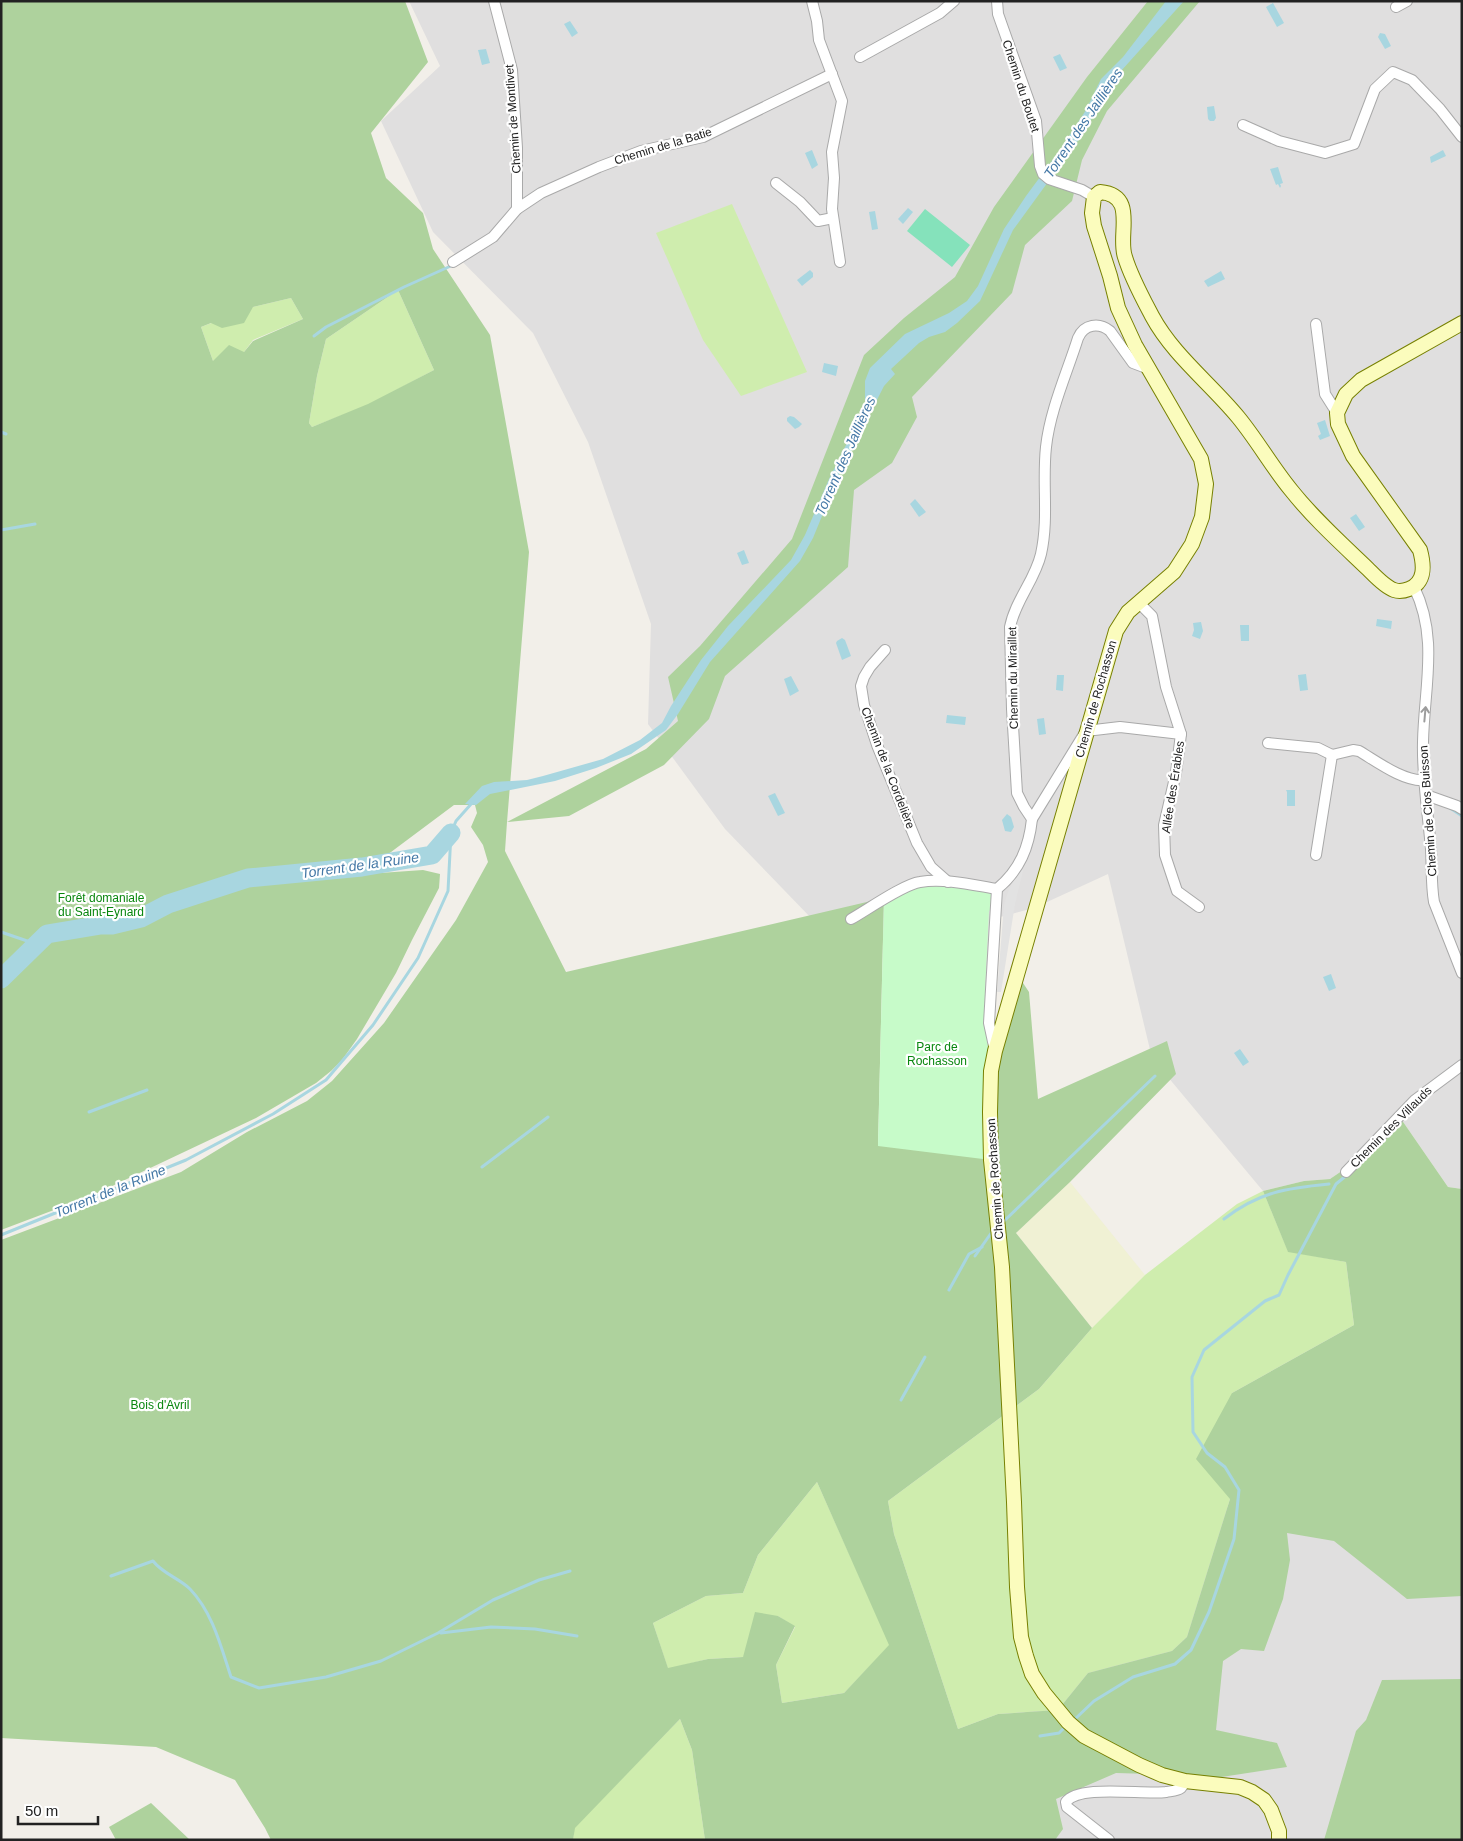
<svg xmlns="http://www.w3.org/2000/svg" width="1463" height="1841" viewBox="0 0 1463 1841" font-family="Helvetica,sans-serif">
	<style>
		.residential { fill: #e0dfdf }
		.farmland { fill: #f0f1d4 }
		.grass { fill: #cfedae }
		.forest { fill: #aed29d; fill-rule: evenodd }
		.park { fill: #c7fbc9 }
		.pitch { fill: #85e2bb }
		.parking { fill: #e2e2e2 }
		.water { fill: #a8d6e0 }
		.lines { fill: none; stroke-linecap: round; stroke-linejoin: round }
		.stream { stroke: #a8d6e0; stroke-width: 3 }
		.river { stroke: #a8d6e0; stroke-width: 19 }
		.street-casing { stroke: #a9a9a9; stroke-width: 12 }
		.secondary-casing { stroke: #778002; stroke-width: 16 }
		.street { stroke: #fff; stroke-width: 10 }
		.secondary { stroke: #fbfcbd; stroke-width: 14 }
		.oneway { stroke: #9c9c9c }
		.labels { text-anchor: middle; stroke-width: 4.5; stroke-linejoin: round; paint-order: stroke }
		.street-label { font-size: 12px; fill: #222; stroke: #fff }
		.park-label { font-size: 12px; fill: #09870f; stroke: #fff }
		.water-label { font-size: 14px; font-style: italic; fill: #4478a6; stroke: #fff }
	</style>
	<rect width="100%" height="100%" fill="#f2efe9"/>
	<g class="residential">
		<path d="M 409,1 L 1462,1 L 1462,1189 L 1448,1187 L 1399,1116 L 1352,1164 L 1330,1179 L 1304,1181 L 1263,1191 L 1152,1058 L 1108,874 L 1034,908 L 903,943 L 812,919 L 725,829 L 648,724 L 651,624 L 588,442 L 533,333 L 433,232 L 381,121 L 440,66 Z"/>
		<path d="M 1123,1500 L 1462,1521 L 1462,1840 L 966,1840 Z"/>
	</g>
	<path class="farmland" d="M 1070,1182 L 1145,1275 L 1092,1328 L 1016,1233 Z"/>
	<g class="grass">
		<path d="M 732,204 L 807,372 L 741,396 L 703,340 L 656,233 Z"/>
		<path d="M 398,290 L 434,370 L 368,405 L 312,427 L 309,423 L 317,376 L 326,339 Z"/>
		<path d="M 291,298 L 303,319 L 253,340 L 244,352 L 213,361 L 201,327 L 253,307 Z"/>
		<path d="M 1263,1191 L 1288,1251 L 1346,1262 L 1354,1325 L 1232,1393 L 1230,1499 L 1187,1637 L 1172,1651 L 1088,1673 L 1058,1710 L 998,1714 L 958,1729 L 894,1534 L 888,1501 L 1039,1389 L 1092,1328 L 1145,1275 L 1237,1204 Z"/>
		<path d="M 817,1482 L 890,1645 L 844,1693 L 782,1703 L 776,1665 L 795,1627 L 778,1616 L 743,1657 L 708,1659 L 668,1669 L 653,1623 L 706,1596 L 743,1593 L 758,1555 Z"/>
		<path d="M 680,1719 L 692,1750 L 705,1840 L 573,1840 L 574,1828 Z"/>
	</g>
	<g class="forest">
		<path d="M 1,1 L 405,1 L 428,62 L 371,133 L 386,178 L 423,213 L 433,249 L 490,335 L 529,552 L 507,822 L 646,749 L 678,721 L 668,677 L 700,646 L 792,539 L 864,355 L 904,318 L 955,277 L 994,207 L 1087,77 L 1148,1 L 1200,1 L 1107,111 L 1082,160 L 1072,201 L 1025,245 L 1012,293 L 912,397 L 917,417 L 892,463 L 854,490 L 848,567 L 725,676 L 709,719 L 664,765 L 569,816 L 507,822 L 505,851 L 566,972 L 884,898 L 878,1145 L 990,1112 L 1017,974 L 1029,992 L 1038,1099 L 1167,1041 L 1176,1074 L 1070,1182 L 1016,1233 L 1092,1328 L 1039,1389 L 888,1501 L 894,1534 L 958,1729 L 998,1714 L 1058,1710 L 1088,1673 L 1172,1651 L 1187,1637 L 1230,1499 L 1196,1459 L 1232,1393 L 1354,1325 L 1346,1262 L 1288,1252 L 1263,1191 L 1304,1181 L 1330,1179 L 1352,1164 L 1399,1116 L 1448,1187 L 1462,1189 L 1462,1596 L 1407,1599 L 1334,1541 L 1287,1533 L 1290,1560 L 1283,1599 L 1264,1651 L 1241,1649 L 1223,1661 L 1216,1730 L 1277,1743 L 1287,1767 L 1215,1778 L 1185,1775 L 1116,1773 L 1056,1799 L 1063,1829 L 1055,1840 L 705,1840 L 692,1750 L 680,1719 L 575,1828 L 573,1840 L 271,1840 L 265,1828 L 235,1780 L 156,1747 L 1,1738 L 1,1240 L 181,1172 L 247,1132 L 307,1101 L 332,1081 L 384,1023 L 456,920 L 488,862 L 483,845 L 471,827 L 477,813 L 475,805 L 454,805 L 383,858 L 354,863 L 380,873 L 423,870 L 440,874 L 439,888 L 412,940 L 396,973 L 357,1039 L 342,1060 L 331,1071 L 316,1083 L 256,1118 L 91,1196 L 1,1230 ZM 398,290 L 434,370 L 368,404 L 312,427 L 309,423 L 317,376 L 326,339 ZM 291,298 L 303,319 L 253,341 L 244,352 L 229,345 L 213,361 L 201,327 L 211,323 L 222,328 L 244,323 L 253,307 ZM 817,1482 L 889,1645 L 844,1693 L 782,1703 L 776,1665 L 795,1626 L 778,1616 L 755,1612 L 743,1657 L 708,1659 L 668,1668 L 653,1623 L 706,1596 L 743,1593 L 758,1555 Z"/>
		<path d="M 1462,1679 L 1462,1840 L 1324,1840 L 1356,1731 L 1366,1720 L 1382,1680 Z"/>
		<path d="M 151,1803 L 190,1840 L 116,1840 L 109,1827 Z"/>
	</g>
	<path class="park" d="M 919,882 L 997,889 L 991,1160 L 878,1146 L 884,898 Z"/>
	<path class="pitch" d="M 925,209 L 970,245 L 952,267 L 907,231 Z"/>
	<g class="parking">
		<path d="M 1023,866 L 1024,867 L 1015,904 L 1001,992 L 997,992 L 1004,905 L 1009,889 Z"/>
		<path d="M 994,907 L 988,995 L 985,992 L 989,911 Z"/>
	</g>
	<g class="water">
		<path d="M 1166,1 L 1184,1 L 1121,71 L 1104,95 L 1085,131 L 1013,230 L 980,301 L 957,323 L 945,332 L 929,337 L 919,343 L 891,369 L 895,374 L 884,386 L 838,477 L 813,538 L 800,561 L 710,662 L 678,714 L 666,730 L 631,754 L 596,768 L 555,781 L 490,794 L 476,805 L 465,804 L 482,786 L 494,782 L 527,780 L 543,776 L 603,759 L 640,740 L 662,723 L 671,706 L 701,660 L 728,626 L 791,560 L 805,535 L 829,479 L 862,413 L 865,405 L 865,381 L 870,368 L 905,334 L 949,313 L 967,301 L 978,286 L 1004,229 L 1026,196 L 1060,150 L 1086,110 L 1101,79 L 1123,57 Z"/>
		<path d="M 1273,3 L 1284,23 L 1277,27 L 1266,7 Z"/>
		<path d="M 570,21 L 578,33 L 572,37 L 564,24 Z"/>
		<path d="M 1380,33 L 1385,34 L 1391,46 L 1385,49 L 1378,37 Z"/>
		<path d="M 486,49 L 490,63 L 482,65 L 478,50 Z"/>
		<path d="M 1060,54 L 1067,68 L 1060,71 L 1053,57 Z"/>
		<path d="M 1214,106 L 1216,118 L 1214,121 L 1210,121 L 1208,119 L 1207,107 Z"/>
		<path d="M 812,150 L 818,165 L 812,169 L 805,153 Z"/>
		<path d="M 1443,150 L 1446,156 L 1431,163 L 1430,157 Z"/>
		<path d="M 1278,167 L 1283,183 L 1280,184 L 1281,186 L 1280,188 L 1278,184 L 1276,185 L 1270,169 Z"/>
		<path d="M 908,208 L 913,212 L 903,224 L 898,219 Z"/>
		<path d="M 875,211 L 878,229 L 872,230 L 869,212 Z"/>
		<path d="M 810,270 L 813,273 L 813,277 L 802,286 L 797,280 Z"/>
		<path d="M 1221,271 L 1225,279 L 1208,287 L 1204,281 Z"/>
		<path d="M 824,363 L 838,366 L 836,376 L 822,372 Z"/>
		<path d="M 790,416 L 794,417 L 802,424 L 799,427 L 795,429 L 787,421 L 787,418 Z"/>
		<path d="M 1325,420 L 1330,436 L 1320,440 L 1318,436 L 1321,434 L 1317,423 Z"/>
		<path d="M 915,499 L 926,512 L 919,517 L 910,504 Z"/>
		<path d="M 1356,514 L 1365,527 L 1359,531 L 1350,518 Z"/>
		<path d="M 744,550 L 749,563 L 742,565 L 737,553 Z"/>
		<path d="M 1377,619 L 1392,621 L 1391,629 L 1376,626 Z"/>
		<path d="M 1201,622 L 1203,631 L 1200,639 L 1192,636 L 1194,630 L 1193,623 Z"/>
		<path d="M 1240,625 L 1249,625 L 1249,641 L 1241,641 Z"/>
		<path d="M 842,638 L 845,640 L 851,656 L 842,660 L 836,643 L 837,641 Z"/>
		<path d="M 1306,674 L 1308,690 L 1300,691 L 1298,675 Z"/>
		<path d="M 1057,675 L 1064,675 L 1063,691 L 1056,690 Z"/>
		<path d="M 791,676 L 799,691 L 790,696 L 784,679 Z"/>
		<path d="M 947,715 L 966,717 L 965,725 L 946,723 Z"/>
		<path d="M 1044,718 L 1046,734 L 1039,735 L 1037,719 Z"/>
		<path d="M 1286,790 L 1295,790 L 1295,806 L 1287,806 L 1287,792 Z"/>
		<path d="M 775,793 L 785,813 L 778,816 L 768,796 Z"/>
		<path d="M 1007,814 L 1011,817 L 1014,827 L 1011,832 L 1005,831 L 1002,820 Z"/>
		<path d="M 1331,974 L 1336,988 L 1329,991 L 1323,977 Z"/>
		<path d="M 1240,1049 L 1249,1062 L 1243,1066 L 1234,1053 Z"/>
	</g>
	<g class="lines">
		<g class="stream">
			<path d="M 314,336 L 326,327 L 404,287 L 453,265"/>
			<path d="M 1,432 L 6,434"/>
			<path d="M 1,530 L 35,524"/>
			<path d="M 1450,808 L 1462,816"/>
			<path d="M 1,932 L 36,944"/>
			<path d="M 89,1112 L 147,1090"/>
			<path d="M 482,1167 L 548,1117"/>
			<path d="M 1224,1219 C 1259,1192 1287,1188 1329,1184"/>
			<path d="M 1003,1222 L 1155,1076"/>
			<path d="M 1,1235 L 186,1160 L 273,1114 L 326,1080 L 373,1025 L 418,958 L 448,891 L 451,833 L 456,821 L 472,803"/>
			<path d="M 975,1256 L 994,1229"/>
			<path d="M 949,1290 L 969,1254 L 982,1247"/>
			<path d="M 901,1400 L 925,1357"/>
			<path d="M 111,1576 L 153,1561 C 163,1574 179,1578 190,1589 C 213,1613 221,1647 231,1677 L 259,1688 L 326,1677 L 381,1661 L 438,1633 L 493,1600 L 539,1580 L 570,1571"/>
			<path d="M 441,1633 L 491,1627 L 535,1629 L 577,1636"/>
			<path d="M 1075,1719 L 1094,1701 L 1133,1677 L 1175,1664 L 1191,1650 L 1209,1612 L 1234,1539 L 1239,1490 L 1225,1467 L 1207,1453 L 1193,1432 L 1192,1377 L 1204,1350 L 1265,1301 L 1279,1295 L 1288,1275 L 1336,1184 L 1347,1175"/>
			<path d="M 1040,1736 L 1059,1733 L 1065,1727"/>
		</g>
		<path class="river" d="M 1,979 L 47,934 L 101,925 L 112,925 L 141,918 L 168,904 L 248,878 L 362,867 L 432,855 L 451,833"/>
		<defs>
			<g id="street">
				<path d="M 494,1 L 512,70 L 517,148 L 517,209"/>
				<path d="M 812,1 L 817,21 L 819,40 L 842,101 L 832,152 L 834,178 L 832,209 L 840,262"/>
				<path d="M 997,1 L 998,14 L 1036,121 L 1040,166 L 1043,174 L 1049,179 L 1082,190 L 1094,197"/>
				<path d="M 1396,7 L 1407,1"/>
				<path d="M 860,57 L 940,13 L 954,1"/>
				<path d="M 1243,125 L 1279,141 L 1325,153 L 1354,144 L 1375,89 L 1393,72 L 1412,80 L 1440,109 L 1462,137"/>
				<path d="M 776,183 L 800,202 L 818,221 L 833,218"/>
				<path d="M 453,262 L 493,237 L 517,209 L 541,193 L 599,167 L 641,151 L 703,137 L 832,74"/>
				<path d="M 1316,324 L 1325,394 L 1337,413"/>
				<path d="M 1414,587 C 1439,638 1424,688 1423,742 C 1422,777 1428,813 1431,849 C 1432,866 1431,885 1434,902 L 1462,973"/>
				<path d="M 1138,602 L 1152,616 L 1166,687 L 1181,734 L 1176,773 L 1164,825 L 1165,855 L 1177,891 L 1199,907"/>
				<path d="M 885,650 L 870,667 L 864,677 L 861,686 L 864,705 L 877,745 L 917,843 L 931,867 L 948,882"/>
				<path d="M 1268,743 L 1318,748 L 1332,755 L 1353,750 L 1359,751 C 1376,761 1404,782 1424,780"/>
				<path d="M 1426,795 L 1457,806 L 1462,809"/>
				<path d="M 1032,819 L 1086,731 L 1120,727 L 1181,734"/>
				<path d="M 1316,855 L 1332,755"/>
				<path d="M 851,919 C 867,910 904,884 920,882 C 945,878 973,885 997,889"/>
				<path d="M 995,1051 L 989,1023 L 997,889 C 1020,870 1029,847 1032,819 L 1024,807 L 1017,793 L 1012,709 L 1010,627 C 1015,601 1035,580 1041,554 C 1049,518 1042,483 1046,447 C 1050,410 1067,373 1078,338 C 1084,324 1099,322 1110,331 L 1133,363 L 1149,369"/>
				<path d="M 1346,1172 L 1415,1100 L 1462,1065"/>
				<path d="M 1109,1840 L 1067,1807 L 1066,1802 C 1079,1784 1143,1795 1166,1792 C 1171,1791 1177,1791 1181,1788 C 1183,1786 1184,1783 1185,1781"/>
			</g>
			<path id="secondary" d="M 1279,1840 L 1279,1831 L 1271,1810 L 1264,1800 L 1252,1792 L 1240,1787 L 1185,1781 L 1162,1775 L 1139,1765 L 1084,1736 L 1068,1722 L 1044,1693 L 1032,1674 L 1026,1656 L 1021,1637 L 1017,1587 L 1014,1502 L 1002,1267 L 991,1160 L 990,1112 L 991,1071 L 995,1051 L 1116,631 L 1128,612 L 1174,572 L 1192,544 L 1202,517 L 1206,484 L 1201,459 L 1135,345 L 1118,308 L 1110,276 L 1094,226 L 1092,213 L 1094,197 L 1100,192 C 1138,195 1117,235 1125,257 C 1131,277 1142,297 1152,316 C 1173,355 1210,383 1238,417 C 1257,440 1272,467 1291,490 C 1314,519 1342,544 1368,569 C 1375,576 1385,587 1394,590 C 1400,592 1404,591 1409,589 C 1426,582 1424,565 1420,550 L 1353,456 L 1338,424 L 1337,413 L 1346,394 L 1361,380 L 1462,323"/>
		</defs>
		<use href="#street" class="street-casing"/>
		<use href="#secondary" class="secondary-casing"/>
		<use href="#street" class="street"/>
		<use href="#secondary" class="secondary"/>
	</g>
	<defs><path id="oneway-shaft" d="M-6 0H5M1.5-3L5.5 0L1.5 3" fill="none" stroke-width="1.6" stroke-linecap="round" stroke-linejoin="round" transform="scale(1.25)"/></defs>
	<use class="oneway" href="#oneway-shaft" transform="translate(1425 714) rotate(-85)"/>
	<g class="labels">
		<g class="street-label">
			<text transform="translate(1021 86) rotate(72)" y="4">Chemin du Boutet</text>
			<text transform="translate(513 119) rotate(-94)" y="4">Chemin de Montlivet</text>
			<text transform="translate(663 146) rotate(-17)" y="4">Chemin de la Batie</text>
			<text transform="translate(1013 678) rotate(-91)" y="4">Chemin du Miraillet</text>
			<text transform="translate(1096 699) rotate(-74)" y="4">Chemin de Rochasson</text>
			<text transform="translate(888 768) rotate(69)" y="4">Chemin de la Cordelière</text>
			<text transform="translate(1173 787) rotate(-81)" y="4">Allée des Érables</text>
			<text transform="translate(1428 811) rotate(-94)" y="4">Chemin de Clos Buisson</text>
			<text transform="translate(1391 1127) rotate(-45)" y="4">Chemin des Villauds</text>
			<text transform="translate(995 1179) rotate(-94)" y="4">Chemin de Rochasson</text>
		</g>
		<g class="park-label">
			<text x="101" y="902">Forêt domaniale<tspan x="101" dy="14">du Saint-Eynard</tspan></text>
			<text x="937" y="1051">Parc de<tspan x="937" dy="14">Rochasson</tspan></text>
			<text x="160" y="1409">Bois d'Avril</text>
		</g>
		<g class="water-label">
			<text transform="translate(1083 123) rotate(-56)" y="5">Torrent des Jaillières</text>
			<text transform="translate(845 456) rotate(-66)" y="5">Torrent des Jaillières</text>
			<text transform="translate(360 865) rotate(-8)" y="5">Torrent de la Ruine</text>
			<text transform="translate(110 1191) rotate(-22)" y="5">Torrent de la Ruine</text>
		</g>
	</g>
	<rect width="1463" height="1841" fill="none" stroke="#222222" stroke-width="5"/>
	<path d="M18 1816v8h80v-8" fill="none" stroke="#222222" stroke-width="2.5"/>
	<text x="25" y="1816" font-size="15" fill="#222222" stroke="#ffffff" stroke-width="4" paint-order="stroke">50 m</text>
</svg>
